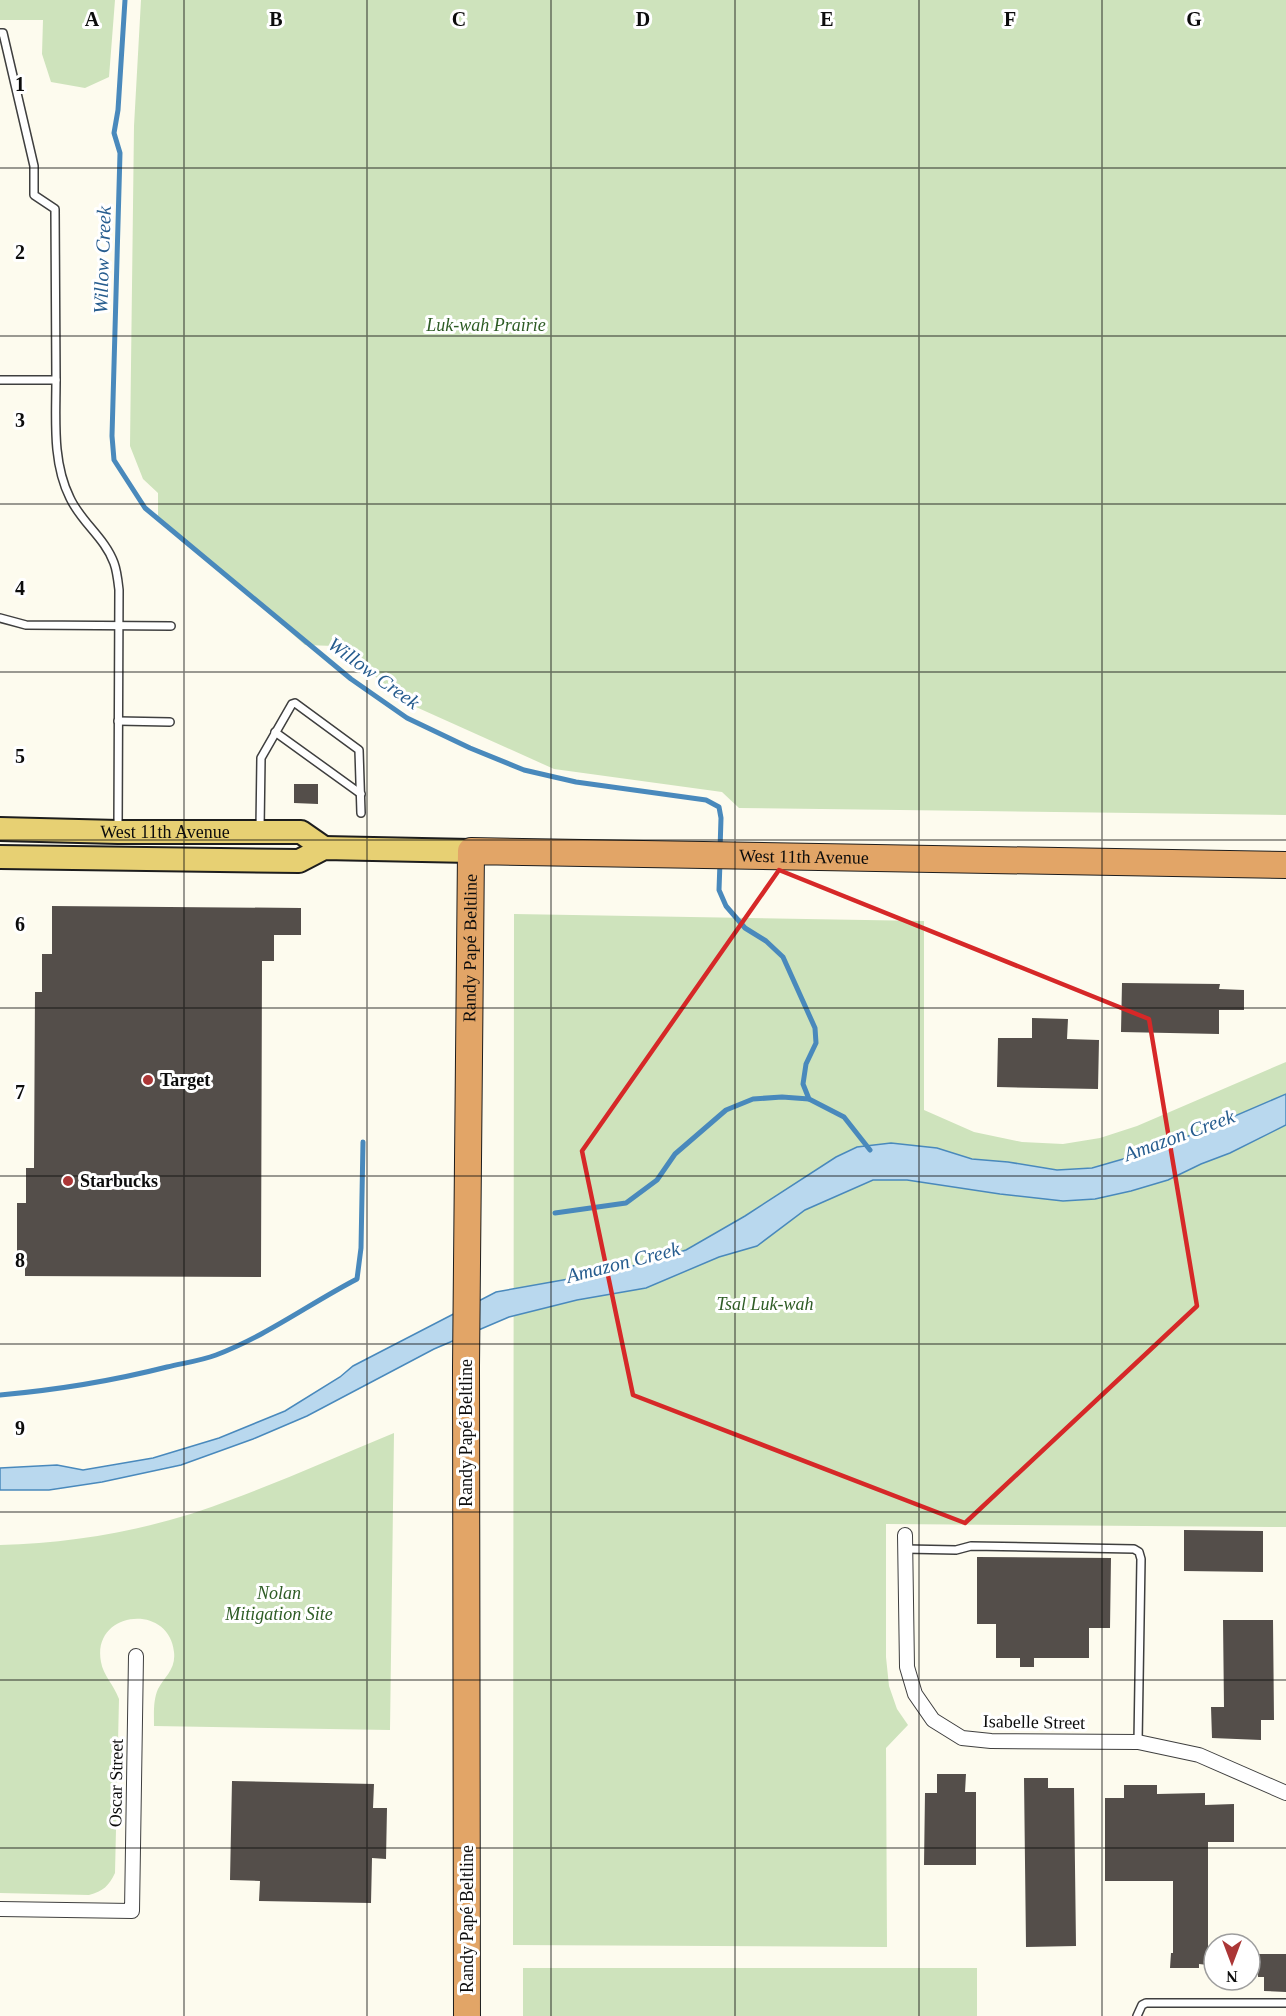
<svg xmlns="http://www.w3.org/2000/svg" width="1286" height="2016" viewBox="0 0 1286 2016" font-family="Georgia,serif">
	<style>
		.green { fill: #cee3bc }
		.water { fill: #b9d8ee; stroke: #4989bc; stroke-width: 1.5 }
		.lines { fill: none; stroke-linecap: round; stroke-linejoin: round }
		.stream { stroke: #4989bc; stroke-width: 5 }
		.building { fill: #544e4a }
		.lane-casing { stroke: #3f3f3f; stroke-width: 10 }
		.street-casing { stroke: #3f3f3f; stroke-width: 16 }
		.primary-casing { stroke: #1d1d1d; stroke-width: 26 }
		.highway-casing { stroke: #1d1d1d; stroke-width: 28 }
		.lane { stroke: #fff; stroke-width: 7 }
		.street { stroke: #fff; stroke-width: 14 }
		.primary { stroke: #e7d073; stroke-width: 22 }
		.highway { stroke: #e2a567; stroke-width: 26 }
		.marked { fill: none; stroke: #d62828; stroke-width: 4.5; stroke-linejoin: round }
		.grid { fill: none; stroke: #0c0c0c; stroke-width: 1.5; stroke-opacity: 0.55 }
		.poi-dot { fill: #ab3636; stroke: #fff; stroke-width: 2 }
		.labels { text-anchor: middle; stroke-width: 6; stroke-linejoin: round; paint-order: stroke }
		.park-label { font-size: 18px; font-style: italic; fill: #2e5c25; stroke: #fff }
		.street-label { font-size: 18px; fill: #0c0c0c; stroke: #fff }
		.poi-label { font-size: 18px; font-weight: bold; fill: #0c0c0c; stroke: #fff; text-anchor: start }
		.water-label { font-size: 20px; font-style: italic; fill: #265c8e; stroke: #fff }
		.grid-label { font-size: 20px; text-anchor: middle; font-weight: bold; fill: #0c0c0c; stroke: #fff; stroke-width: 6; stroke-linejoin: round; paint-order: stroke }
	</style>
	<rect width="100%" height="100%" fill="#fdfbee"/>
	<g class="green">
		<path d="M 0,0 L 115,0 L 109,77 L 85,88 L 51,82 L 42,54 L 43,20 L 0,20 Z"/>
		<path d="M 141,0 L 1286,0 L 1286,815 L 739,808 L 722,792 L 554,769 L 416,707 L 334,646 L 305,645 L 158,516 L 158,493 L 143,479 L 130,446 L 134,126 Z"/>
		<path d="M 514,914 L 924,921 L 924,1110 L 974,1132 L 1022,1142 L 1063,1144 L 1100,1138 L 1137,1126 L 1286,1062 L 1286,1527 L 886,1524 L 886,1657 L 889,1686 L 897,1709 L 908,1725 L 886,1748 L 887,1947 L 513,1945 Z"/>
		<path d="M 394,1433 L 390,1730 L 154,1726 C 154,1714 153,1700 158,1689 C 165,1676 176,1669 174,1652 C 169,1602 91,1611 101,1662 C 103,1675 114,1685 119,1699 L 115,1873 C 109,1886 103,1891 89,1895 L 0,1893 L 0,1545 C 79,1543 160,1528 233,1499 C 287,1479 341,1455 394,1433 Z"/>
		<rect x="523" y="1968" width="454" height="48"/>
	</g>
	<path class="water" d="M 1286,1094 L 1286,1125 L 1230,1153 L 1201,1164 L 1168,1180 L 1131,1191 L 1095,1199 L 1063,1201 L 1000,1194 L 907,1180 L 873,1180 L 805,1210 L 757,1246 L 719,1257 L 646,1288 L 577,1300 L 509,1317 L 434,1349 L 307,1416 L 253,1439 L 181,1465 L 102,1482 L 49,1490 L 0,1490 L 0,1468 L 57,1465 L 83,1470 L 153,1458 L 219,1438 L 285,1411 L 340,1377 L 353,1366 L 496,1292 L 619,1270 L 686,1250 L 745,1216 L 836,1157 L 857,1147 L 891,1143 L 937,1148 L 972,1159 L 1008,1162 L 1057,1170 L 1092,1168 L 1137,1155 L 1186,1137 Z"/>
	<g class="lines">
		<g class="stream">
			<path d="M 125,0 L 118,110 L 114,133 L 120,153 L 112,436 L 114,460 L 145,508 L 351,679 L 407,718 L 470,748 L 524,770 L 576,782 L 706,800 L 719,807 L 721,818 L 720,850"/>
			<path d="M 720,862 L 719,890 L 726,906 L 745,928 L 766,941 L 783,957 L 815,1028 L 816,1043 L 806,1064 L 803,1084 L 809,1099 L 844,1117 L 870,1150"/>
			<path d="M 555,1213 L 626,1203 L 657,1180 L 675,1154 L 726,1110 L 753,1099 L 782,1097 L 809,1099"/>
			<path d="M 0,1395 C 56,1390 112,1381 167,1367 C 183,1363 200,1361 216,1355 C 266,1336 309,1304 357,1279 L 361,1248 L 363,1142"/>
		</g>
	</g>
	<g class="building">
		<path d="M 294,784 L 318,784 L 318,804 L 294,803 Z"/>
		<path d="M 52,906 L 301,908 L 301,935 L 274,935 L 274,961 L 262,961 L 261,1277 L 25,1276 L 25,1255 L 17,1255 L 17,1203 L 26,1203 L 26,1168 L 34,1168 L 35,992 L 42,992 L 42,954 L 52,954 Z"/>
		<path d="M 1122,983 L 1220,984 L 1219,989 L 1244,990 L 1244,1010 L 1219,1010 L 1219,1034 L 1121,1032 Z"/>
		<path d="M 1032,1018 L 1068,1019 L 1067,1039 L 1099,1040 L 1098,1089 L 997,1087 L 998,1038 L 1032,1038 Z"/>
		<path d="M 1184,1530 L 1263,1531 L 1263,1572 L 1184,1571 Z"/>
		<path d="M 977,1557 L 1111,1558 L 1110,1628 L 1089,1628 L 1089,1658 L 1034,1658 L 1034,1667 L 1020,1667 L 1020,1658 L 996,1658 L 996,1624 L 977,1624 Z"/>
		<path d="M 1223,1620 L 1273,1620 L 1274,1720 L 1261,1720 L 1261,1740 L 1212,1738 L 1211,1707 L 1224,1707 Z"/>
		<path d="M 937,1774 L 966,1774 L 965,1792 L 976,1792 L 976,1865 L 924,1865 L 925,1793 L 937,1793 Z"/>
		<path d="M 1024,1778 L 1048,1778 L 1048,1788 L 1074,1788 L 1076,1946 L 1026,1947 Z"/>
		<path d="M 232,1781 L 374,1784 L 373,1808 L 387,1808 L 386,1859 L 372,1858 L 371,1903 L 259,1901 L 260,1881 L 230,1880 Z"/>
		<path d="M 1124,1785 L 1157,1785 L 1157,1794 L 1205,1793 L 1205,1805 L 1234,1804 L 1234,1842 L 1208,1842 L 1208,1965 L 1199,1964 L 1199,1968 L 1170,1968 L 1171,1953 L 1173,1953 L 1173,1881 L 1105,1881 L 1105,1798 L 1124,1798 Z"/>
		<path d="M 1250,1954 L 1286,1954 L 1286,1992 L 1264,1991 L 1264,1977 L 1258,1977 L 1258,1969 L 1250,1969 Z"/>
	</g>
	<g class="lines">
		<defs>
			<g id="lane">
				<path d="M 0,33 L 3,33 L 34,166 L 34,195 L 55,209 L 56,380"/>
				<path d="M 0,380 L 56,380 C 56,419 52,462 70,498 C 81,522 105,538 114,563 C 117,571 118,581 119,590 L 118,829"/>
				<path d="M 0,618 L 26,625 L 171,626"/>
				<path d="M 118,721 L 170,722"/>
				<path d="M 275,732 L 361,794"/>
				<path d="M 260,829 L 261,758 L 292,704 L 295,703 L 359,750 L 361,813"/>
				<path d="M 905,1549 L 956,1550 L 971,1546 L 1134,1549 L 1139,1552 L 1141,1559 L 1138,1742"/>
				<path d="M 1137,2016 L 1142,2005 L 1146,2003 L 1286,2003"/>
			</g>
			<g id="street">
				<path d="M 905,1535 L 907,1667 L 915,1694 L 933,1720 L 962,1738 L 991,1741 L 1138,1742 L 1199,1755 L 1286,1793"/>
				<path d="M 0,1909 L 132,1911 L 136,1656"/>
			</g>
			<g id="primary">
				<path id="s1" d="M 0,829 L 118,832 L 301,832 L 324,848"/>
				<path d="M 0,857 L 299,861 L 324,848 L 471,851"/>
			</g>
			<g id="highway">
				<path id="s2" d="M 467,2016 L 466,1367 L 471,851 L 1286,865"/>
			</g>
		</defs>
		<use href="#lane" class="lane-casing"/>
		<use href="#street" class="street-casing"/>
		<use href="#primary" class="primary-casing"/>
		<use href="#highway" class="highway-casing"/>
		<use href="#lane" class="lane"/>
		<use href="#street" class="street"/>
		<use href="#primary" class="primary"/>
		<use href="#highway" class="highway"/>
	</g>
	<path class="marked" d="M 779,870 L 1149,1019 L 1197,1306 L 965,1523 L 633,1395 L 582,1151 Z"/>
	<path class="grid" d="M 184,0 L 184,2016M 367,0 L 367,2016M 551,0 L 551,2016M 735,0 L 735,2016M 919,0 L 919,2016M 1102,0 L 1102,2016M 0,168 L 1286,168M 0,336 L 1286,336M 0,504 L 1286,504M 0,672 L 1286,672M 0,840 L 1286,840M 0,1008 L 1286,1008M 0,1176 L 1286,1176M 0,1344 L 1286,1344M 0,1512 L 1286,1512M 0,1680 L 1286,1680M 0,1848 L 1286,1848"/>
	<g class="poi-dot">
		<circle cx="148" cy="1080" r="6"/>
		<circle cx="68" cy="1181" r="6"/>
	</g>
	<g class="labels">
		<g class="park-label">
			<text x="486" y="331">Luk-wah Prairie</text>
			<text x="765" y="1310">Tsal Luk-wah</text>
			<text x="279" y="1599">Nolan<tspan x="279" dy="21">Mitigation Site</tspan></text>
		</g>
		<g class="street-label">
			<text dy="6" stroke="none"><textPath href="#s1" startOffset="165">West 11th Avenue</textPath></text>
			<text dy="6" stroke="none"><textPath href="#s2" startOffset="1498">West 11th Avenue</textPath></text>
			<text dy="6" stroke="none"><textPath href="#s2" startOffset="1068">Randy Papé Beltline</textPath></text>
			<text transform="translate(466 1433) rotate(-90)" y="6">Randy Papé Beltline</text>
			<text transform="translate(1034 1722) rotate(1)" y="6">Isabelle Street</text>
			<text transform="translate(116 1783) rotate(-89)" y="6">Oscar Street</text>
			<text transform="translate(467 1919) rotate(-90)" y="6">Randy Papé Beltline</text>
		</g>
		<g class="poi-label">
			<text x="160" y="1086">Target</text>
			<text x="80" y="1187">Starbucks</text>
		</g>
		<g class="water-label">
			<text transform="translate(102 260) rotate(-88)" y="7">Willow Creek</text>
			<text transform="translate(374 673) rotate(36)" y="7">Willow Creek</text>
			<text transform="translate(1179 1135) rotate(-20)" y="7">Amazon Creek</text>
			<text transform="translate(623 1262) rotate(-14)" y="7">Amazon Creek</text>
		</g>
	</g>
	<g class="grid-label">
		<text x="92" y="26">A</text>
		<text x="276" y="26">B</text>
		<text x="459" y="26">C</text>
		<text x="643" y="26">D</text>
		<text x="827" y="26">E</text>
		<text x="1010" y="26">F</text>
		<text x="1194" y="26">G</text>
		<text x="20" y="91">1</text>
		<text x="20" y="259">2</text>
		<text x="20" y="427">3</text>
		<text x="20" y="595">4</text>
		<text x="20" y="763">5</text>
		<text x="20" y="931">6</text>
		<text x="20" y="1099">7</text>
		<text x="20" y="1267">8</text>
		<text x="20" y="1435">9</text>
	</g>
	<g transform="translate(1232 1962) rotate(180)"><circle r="28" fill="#ffffff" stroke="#9e9e9e" stroke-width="1.5"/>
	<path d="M0-4.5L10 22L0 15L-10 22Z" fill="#ab3636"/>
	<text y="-9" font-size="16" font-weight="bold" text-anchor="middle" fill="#0c0c0c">N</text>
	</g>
</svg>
